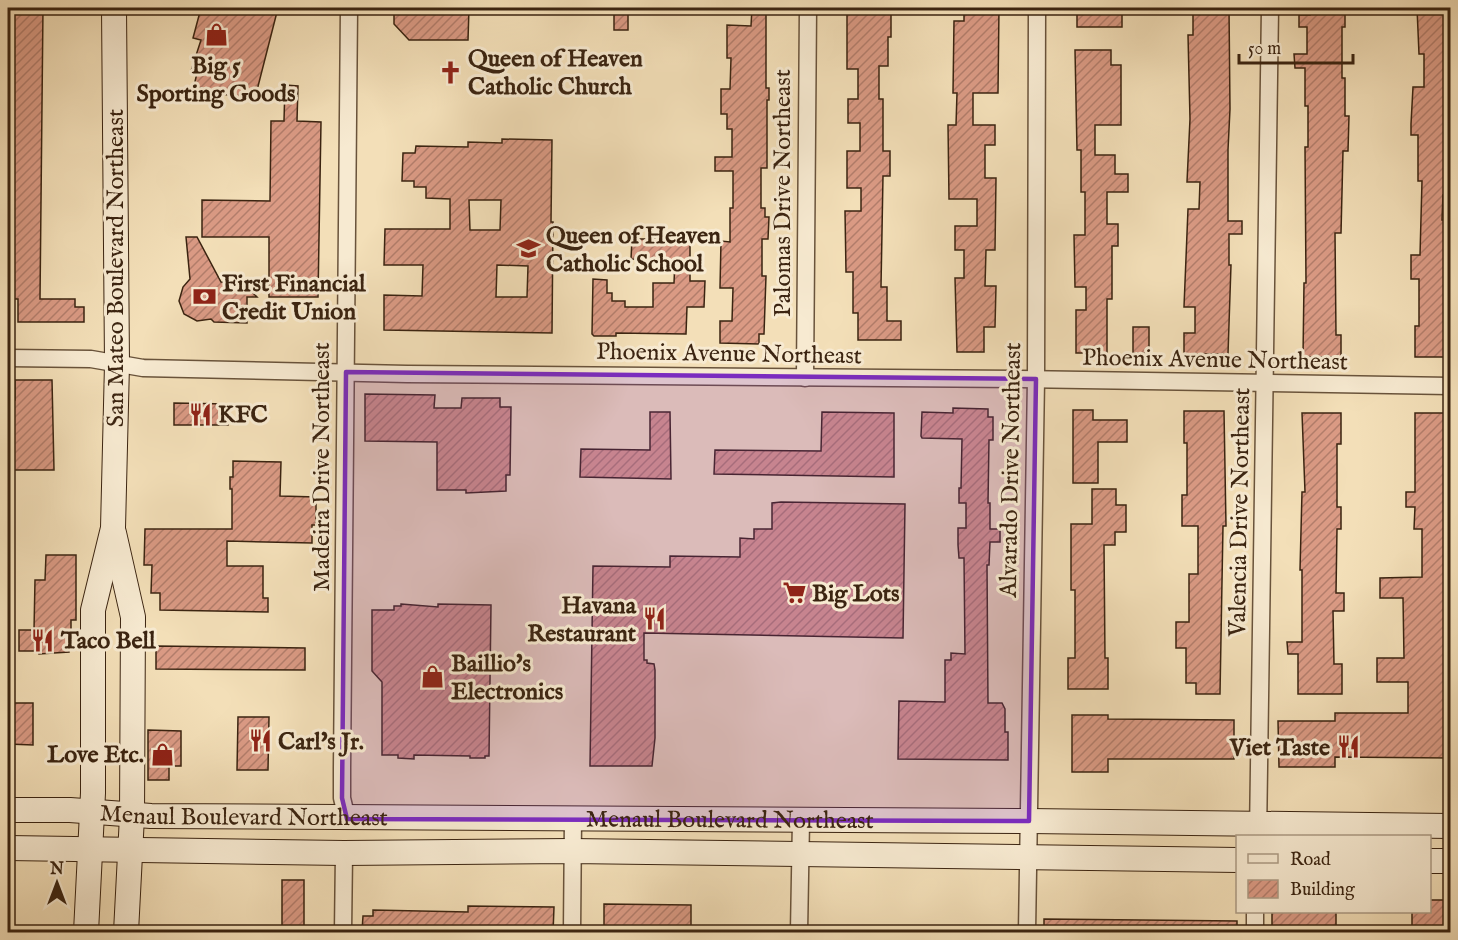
<svg xmlns="http://www.w3.org/2000/svg" width="1458" height="940" viewBox="0 0 1458 940" font-family="'IM FELL English',serif">
	<style>
		.building { fill: url(#building-hatch); stroke: #3b2411; stroke-width: 1.5; fill-rule: evenodd }
		.lines { fill: none; stroke-linecap: round; stroke-linejoin: round }
		.street-casing { stroke: #69533b; stroke-width: 19 }
		.secondary-casing { stroke: #3b2411; stroke-width: 26 }
		.street { stroke: #f7ead1; stroke-width: 16 }
		.secondary { stroke: #f7ead1; stroke-width: 24 }
		.marked { fill: #7b2cbf; fill-opacity: 0.2; stroke: #7b2cbf; stroke-width: 4.5; stroke-linejoin: round }
		.labels { text-anchor: middle; stroke-width: 6; stroke-linejoin: round; paint-order: stroke }
		.poi-label { font-size: 24px; font-weight: bold; fill: #3b2411; stroke: #f7ead1; text-anchor: start }
		.street-label { font-size: 24px; fill: #3b2411; stroke: #f7ead1 }
	</style>
	<defs>
		<pattern id="building-hatch" width="6" height="6" patternUnits="userSpaceOnUse" patternTransform="scale(1.5)"><rect width="6" height="6" fill="#da9a84"/><path d="M-1 1l2-2M0 6l6-6M5 7l2-2" fill="none" stroke="#b27d6b"/></pattern>
	</defs>
	<rect width="100%" height="100%" fill="#f3dfb8"/>
	<filter id="stains"><feTurbulence type="fractalNoise" baseFrequency=".00333" numOctaves="4"/><feColorMatrix values="0 0 0 0 .2 0 0 0 0 .09 0 0 0 0 .02 0 0 0 .5 -.17"/></filter>
	<radialGradient id="worn" r=".72"><stop offset=".6" stop-color="#630" stop-opacity="0"/><stop offset="1" stop-color="#630" stop-opacity=".3"/></radialGradient>
	<g class="building">
		<path d="M 8,8 L 43,8 L 40,299 L 75,299 L 75,307 L 84,307 L 84,322 L 18,322 L 18,299 L 8,299 L 10,70 L 8,70 Z"/>
		<path d="M 201,8 L 278,8 L 254,102 L 194,86 L 197,73 L 191,71 L 201,40 L 193,38 Z"/>
		<path d="M 394,8 L 469,8 L 468,40 L 409,40 L 394,24 Z"/>
		<rect x="614" y="8" width="14" height="22"/>
		<path d="M 752,8 L 766,8 L 766,88 L 769,88 L 769,100 L 767,100 L 767,168 L 761,168 L 761,208 L 765,208 L 765,217 L 769,217 L 768,239 L 762,239 L 762,276 L 766,276 L 764,334 L 759,334 L 759,344 L 720,343 L 720,321 L 732,321 L 733,288 L 720,288 L 721,241 L 730,242 L 730,208 L 733,208 L 733,171 L 715,171 L 715,157 L 732,157 L 732,129 L 727,129 L 727,114 L 721,114 L 721,89 L 730,89 L 731,58 L 727,58 L 727,25 L 751,26 Z"/>
		<path d="M 847,8 L 880,8 L 880,13 L 891,14 L 891,37 L 888,37 L 888,66 L 879,66 L 879,99 L 883,99 L 883,151 L 890,151 L 890,176 L 883,176 L 881,287 L 887,287 L 887,321 L 901,321 L 901,340 L 858,340 L 858,313 L 853,313 L 853,272 L 846,272 L 845,211 L 861,211 L 861,188 L 847,188 L 847,151 L 860,151 L 860,123 L 848,123 L 848,99 L 858,99 L 858,69 L 847,69 Z"/>
		<path d="M 978,8 L 999,8 L 998,93 L 973,93 L 973,125 L 995,125 L 995,145 L 985,145 L 985,178 L 996,178 L 995,250 L 986,250 L 985,286 L 996,286 L 995,327 L 984,327 L 984,352 L 957,352 L 955,278 L 964,278 L 964,250 L 955,250 L 955,226 L 977,226 L 977,199 L 949,199 L 948,125 L 956,125 L 957,93 L 953,93 L 954,21 L 964,21 L 964,10 L 978,10 Z"/>
		<rect x="1077" y="8" width="45" height="19"/>
		<path d="M 1193,8 L 1229,8 L 1230,109 L 1228,150 L 1228,221 L 1242,221 L 1242,234 L 1229,234 L 1229,265 L 1231,265 L 1228,354 L 1184,354 L 1184,333 L 1195,333 L 1195,307 L 1184,307 L 1188,209 L 1199,209 L 1200,182 L 1187,182 L 1190,119 L 1188,35 L 1193,35 Z"/>
		<path d="M 1310,8 L 1345,8 L 1345,27 L 1342,27 L 1342,78 L 1345,78 L 1345,116 L 1349,116 L 1348,151 L 1343,151 L 1341,233 L 1335,233 L 1336,335 L 1341,335 L 1341,357 L 1303,357 L 1304,283 L 1306,283 L 1305,147 L 1308,147 L 1308,106 L 1305,106 L 1305,68 L 1295,68 L 1294,54 L 1307,54 L 1307,27 L 1299,27 L 1299,15 L 1310,15 Z"/>
		<path d="M 1417,8 L 1450,8 L 1450,64 L 1446,64 L 1446,90 L 1450,90 L 1450,195 L 1443,195 L 1442,220 L 1450,220 L 1450,357 L 1415,357 L 1415,326 L 1419,326 L 1419,279 L 1411,279 L 1411,255 L 1420,255 L 1422,181 L 1418,181 L 1418,135 L 1411,135 L 1411,124 L 1413,87 L 1424,87 L 1424,54 L 1419,54 Z"/>
		<path d="M 1075,50 L 1111,50 L 1111,65 L 1121,65 L 1121,125 L 1095,125 L 1095,155 L 1115,155 L 1115,174 L 1128,174 L 1128,192 L 1107,192 L 1107,224 L 1118,224 L 1118,246 L 1112,246 L 1112,299 L 1107,299 L 1107,353 L 1076,353 L 1076,310 L 1086,310 L 1086,287 L 1075,287 L 1074,235 L 1085,235 L 1085,192 L 1081,192 L 1081,150 L 1077,150 Z"/>
		<path d="M 285,85 L 298,86 L 297,121 L 321,122 L 318,297 L 269,297 L 269,237 L 202,237 L 202,200 L 270,201 L 271,121 L 284,121 Z"/>
		<path d="M 502,139 L 552,140 L 551,222 L 553,222 L 552,333 L 384,330 L 384,295 L 422,296 L 423,265 L 384,265 L 385,229 L 450,229 L 450,199 L 426,198 L 426,187 L 414,187 L 414,181 L 402,181 L 403,153 L 415,153 L 416,146 L 468,147 L 468,142 L 502,143 ZM 469,200 L 501,200 L 500,230 L 470,230 ZM 497,265 L 528,266 L 527,297 L 496,297 Z"/>
		<path d="M 186,237 L 197,237 L 221,282 L 243,283 L 257,297 L 247,297 L 247,323 L 214,322 L 211,319 L 197,321 L 184,314 L 179,301 L 183,287 L 190,279 Z"/>
		<path d="M 632,239 L 690,239 L 690,281 L 705,281 L 704,307 L 687,307 L 686,334 L 616,333 L 616,336 L 594,336 L 592,334 L 593,279 L 607,280 L 607,293 L 612,293 L 612,301 L 625,301 L 625,307 L 653,307 L 653,283 L 674,283 L 675,260 L 631,259 Z"/>
		<rect x="1133" y="327" width="16" height="26"/>
		<path d="M 15,380 L 52,380 L 54,470 L 14,470 L 14,424 L 8,424 L 8,400 L 15,400 Z"/>
		<path d="M 365,394 L 435,395 L 434,408 L 461,408 L 462,398 L 500,398 L 500,407 L 511,407 L 510,475 L 506,475 L 506,491 L 466,493 L 466,490 L 437,490 L 437,442 L 365,441 Z"/>
		<path d="M 174,403 L 228,404 L 228,425 L 174,425 Z"/>
		<path d="M 953,408 L 988,409 L 988,417 L 993,417 L 993,440 L 989,440 L 988,503 L 990,503 L 990,529 L 1000,529 L 1000,542 L 990,542 L 989,565 L 987,565 L 988,703 L 1002,703 L 1005,709 L 1005,732 L 1008,732 L 1008,760 L 898,759 L 899,701 L 945,702 L 945,660 L 951,660 L 951,653 L 965,654 L 964,558 L 959,558 L 958,545 L 958,528 L 966,528 L 966,503 L 959,503 L 959,488 L 961,488 L 962,439 L 922,438 L 921,436 L 922,412 L 953,413 Z"/>
		<path d="M 1073,410 L 1093,410 L 1093,420 L 1127,420 L 1127,442 L 1098,442 L 1098,483 L 1073,483 Z"/>
		<path d="M 1184,411 L 1224,411 L 1226,526 L 1223,526 L 1220,694 L 1196,694 L 1196,683 L 1186,683 L 1186,648 L 1176,648 L 1176,622 L 1189,622 L 1189,574 L 1198,574 L 1198,526 L 1182,526 L 1182,495 L 1187,495 L 1187,443 L 1184,443 Z"/>
		<path d="M 650,412 L 670,412 L 671,479 L 580,477 L 581,449 L 650,450 Z"/>
		<path d="M 822,412 L 894,413 L 894,477 L 714,474 L 715,450 L 821,451 Z"/>
		<path d="M 1302,413 L 1341,413 L 1341,444 L 1337,444 L 1337,507 L 1341,507 L 1341,529 L 1337,529 L 1336,593 L 1344,593 L 1344,611 L 1333,611 L 1334,664 L 1342,664 L 1342,694 L 1298,694 L 1298,654 L 1288,654 L 1287,642 L 1302,642 L 1302,570 L 1300,570 L 1302,492 L 1305,492 Z"/>
		<path d="M 1415,413 L 1450,413 L 1450,634 L 1446,634 L 1447,671 L 1450,671 L 1450,758 L 1335,757 L 1335,767 L 1279,767 L 1278,721 L 1335,721 L 1335,713 L 1408,713 L 1408,682 L 1377,682 L 1377,658 L 1404,658 L 1403,598 L 1380,598 L 1380,578 L 1422,577 L 1422,529 L 1414,529 L 1415,507 L 1406,507 L 1406,492 L 1415,492 Z"/>
		<path d="M 233,461 L 281,462 L 280,496 L 316,497 L 316,525 L 312,525 L 312,543 L 227,541 L 227,566 L 263,566 L 263,598 L 268,598 L 268,612 L 160,610 L 160,593 L 151,593 L 152,565 L 144,565 L 145,529 L 232,529 L 232,489 L 230,489 L 230,477 L 233,477 Z"/>
		<path d="M 1092,489 L 1116,489 L 1116,505 L 1126,505 L 1126,532 L 1115,532 L 1115,545 L 1104,545 L 1105,658 L 1108,658 L 1108,689 L 1068,689 L 1068,658 L 1075,658 L 1075,590 L 1071,590 L 1071,524 L 1092,524 Z"/>
		<path d="M 781,502 L 905,504 L 903,638 L 644,633 L 644,660 L 647,660 L 647,663 L 654,664 L 655,670 L 655,738 L 652,766 L 590,766 L 593,566 L 670,567 L 670,556 L 740,557 L 740,538 L 754,539 L 754,529 L 772,529 L 772,503 Z"/>
		<path d="M 46,555 L 76,555 L 76,620 L 71,620 L 71,646 L 69,646 L 69,652 L 39,654 L 39,651 L 19,651 L 19,630 L 34,630 L 35,580 L 45,580 Z"/>
		<path d="M 401,604 L 438,607 L 438,604 L 491,605 L 489,756 L 485,756 L 485,758 L 470,758 L 470,756 L 414,755 L 414,759 L 398,758 L 398,755 L 382,755 L 382,682 L 372,671 L 372,610 L 394,610 L 394,606 L 401,606 Z"/>
		<path d="M 156,646 L 305,648 L 305,670 L 156,669 Z"/>
		<path d="M 8,703 L 33,703 L 33,745 L 8,744 Z"/>
		<path d="M 1072,715 L 1108,715 L 1108,719 L 1234,720 L 1234,759 L 1108,759 L 1108,772 L 1072,772 Z"/>
		<path d="M 238,717 L 269,717 L 268,770 L 237,770 Z"/>
		<path d="M 148,730 L 181,731 L 181,766 L 169,766 L 169,780 L 148,780 Z"/>
		<rect x="282" y="880" width="22" height="53"/>
		<path d="M 1430,900 L 1448,900 L 1447,933 L 1412,933 L 1412,912 L 1430,912 Z"/>
		<path d="M 604,904 L 691,905 L 691,933 L 604,933 Z"/>
		<path d="M 468,906 L 554,907 L 553,933 L 362,931 L 363,916 L 373,916 L 373,910 L 468,912 Z"/>
		<path d="M 1272,912 L 1336,912 L 1336,932 L 1272,931 Z"/>
		<path d="M 1044,919 L 1237,921 L 1237,933 L 1044,933 Z"/>
	</g>
	<g class="lines">
		<defs>
			<g id="street">
				<path d="M 8,358 L 91,359 L 143,368 L 407,374 L 1020,379 L 1450,386"/>
				<path d="M 805,378 L 808,8"/>
				<path d="M 347,819 L 342,798 L 342,768 L 349,8"/>
				<path d="M 1258,836 L 1270,8"/>
				<path d="M 343,932 L 344,853"/>
				<path d="M 572,932 L 573,817"/>
				<path d="M 799,932 L 801,820"/>
				<path d="M 1027,932 L 1036,379 L 1037,8"/>
				<path d="M 1255,932 L 1255,912"/>
			</g>
			<g id="secondary">
				<path d="M 114,533 L 133,617 L 132,816 L 126,932"/>
				<path id="s1" d="M 8,810 L 70,810 L 151,816 L 1029,821 L 1450,826"/>
				<path d="M 8,848 L 344,853 L 571,851 L 1238,860"/>
				<path d="M 1430,861 L 1450,861"/>
				<path d="M 86,932 L 93,793 L 93,610 L 113,528 L 117,364 L 114,8"/>
			</g>
		</defs>
		<use href="#street" class="street-casing"/>
		<use href="#secondary" class="secondary-casing"/>
		<use href="#street" class="street"/>
		<use href="#secondary" class="secondary"/>
	</g>
	<path class="marked" d="M 346,372 L 1036,379 L 1029,821 L 347,819 L 342,798 Z"/>
	<defs>
		<symbol id="shop-bare" viewBox="-9 -9 18 18"><path d="M-5-2.5h2.3a2.7 3.5 0 0 1 5.4 0H5L5.5 6h-11ZM-1.5-2.5h3a1.5 2.3 0 0 0-3 0Z" fill="#8f2418" stroke="#f7ead1" stroke-width="2.5" paint-order="stroke"/></symbol>
		<symbol id="church-bare" viewBox="-9 -9 18 18"><path d="M-1.2-6h2.4v3.5h3.3v2.4h-3.3V6h-2.4V-.1h-3.3v-2.4h3.3Z" fill="#8f2418" stroke="#f7ead1" stroke-width="2.5" paint-order="stroke"/></symbol>
		<symbol id="school-bare" viewBox="-9 -9 18 18"><path d="M0-5L7-2L0 1L-7-2ZM-4 1L0 2.5L4 1V4Q0 6-4 4Z" fill="#8f2418" stroke="#f7ead1" stroke-width="2.5" paint-order="stroke"/></symbol>
		<symbol id="bank-bare" viewBox="-9 -9 18 18"><path d="M-6-4H6V4H-6ZM0-2.3a2.3 2.3 0 1 0 0 4.6a2.3 2.3 0 1 0 0-4.6Z" fill="#8f2418" stroke="#f7ead1" stroke-width="2.5" paint-order="stroke"/></symbol>
		<symbol id="restaurant-bare" viewBox="-9 -9 18 18"><path d="M-5-6h1v4h1v-4h1v4h1v-4h1v5L-1.5 .5V6h-2V.5L-5-1ZM5-6V6H3V1.5H1.5Q1.5-4 5-6Z" fill="#8f2418" stroke="#f7ead1" stroke-width="2.5" paint-order="stroke"/></symbol>
		<symbol id="supermarket-bare" viewBox="-9 -9 18 18"><path d="M-6-5.5h2.5l.6 2H6L4.5 2H-2.5L-4.4-4H-6ZM-1.5 3.2a1.3 1.3 0 1 0 .1 0ZM3 3.2a1.3 1.3 0 1 0 .1 0Z" fill="#8f2418" stroke="#f7ead1" stroke-width="2.5" paint-order="stroke"/></symbol>
	</defs>
	<g fill-rule="evenodd">
		<use href="#shop-bare" x="200" y="18" width="33" height="33"/>
		<use href="#church-bare" x="434" y="56" width="33" height="33"/>
		<use href="#school-bare" x="512" y="232" width="33" height="33"/>
		<use href="#bank-bare" x="188" y="280" width="33" height="33"/>
		<use href="#restaurant-bare" x="184" y="398" width="33" height="33"/>
		<use href="#supermarket-bare" x="778" y="576" width="33" height="33"/>
		<use href="#restaurant-bare" x="638" y="602" width="33" height="33"/>
		<use href="#restaurant-bare" x="26" y="624" width="33" height="33"/>
		<use href="#shop-bare" x="416" y="660" width="33" height="33"/>
		<use href="#restaurant-bare" x="244" y="724" width="33" height="33"/>
		<use href="#restaurant-bare" x="1332" y="730" width="33" height="33"/>
		<use href="#shop-bare" x="146" y="738" width="33" height="33"/>
	</g>
	<g class="labels">
		<g class="poi-label">
			<text x="468" y="66">Queen of Heaven<tspan x="468" dy="28">Catholic Church</tspan></text>
			<text x="216" y="73" text-anchor="middle">Big 5<tspan x="216" dy="28">Sporting Goods</tspan></text>
			<text x="546" y="243">Queen of Heaven<tspan x="546" dy="28">Catholic School</tspan></text>
			<text x="222" y="291">First Financial<tspan x="222" dy="28">Credit Union</tspan></text>
			<text x="218" y="422">KFC</text>
			<text x="812" y="601">Big Lots</text>
			<text x="636" y="613" text-anchor="end">Havana<tspan x="636" dy="28">Restaurant</tspan></text>
			<text x="61" y="648">Taco Bell</text>
			<text x="451" y="671">Baillio's<tspan x="451" dy="28">Electronics</tspan></text>
			<text x="278" y="749">Carl's Jr.</text>
			<text x="1330" y="755" text-anchor="end">Viet Taste</text>
			<text x="144" y="762" text-anchor="end">Love Etc.</text>
		</g>
		<g class="street-label">
			<text transform="translate(782 193) rotate(-90)" y="8">Palomas Drive Northeast</text>
			<text transform="translate(115 268) rotate(-90)" y="8">San Mateo Boulevard Northeast</text>
			<text transform="translate(729 353) rotate(1)" y="8">Phoenix Avenue Northeast</text>
			<text transform="translate(1215 359) rotate(1)" y="8">Phoenix Avenue Northeast</text>
			<text transform="translate(321 467) rotate(-90)" y="8">Madeira Drive Northeast</text>
			<text transform="translate(1010 470) rotate(-89)" y="8">Alvarado Drive Northeast</text>
			<text transform="translate(1239 512) rotate(-89)" y="8">Valencia Drive Northeast</text>
			<text dy="8" stroke="none"><textPath href="#s1" startOffset="236">Menaul Boulevard Northeast</textPath></text>
			<text dy="8" stroke="none"><textPath href="#s1" startOffset="722">Menaul Boulevard Northeast</textPath></text>
		</g>
	</g>
	<rect width="1458" height="940" fill="none" stroke="#f3dfb8" stroke-width="30"/>
	<rect x="9" y="9" width="1440" height="922" fill="none" stroke="#3b2411" stroke-width="3"/>
	<rect x="15" y="15" width="1428" height="910" fill="none" stroke="#3b2411" stroke-width="1.5"/>
	<rect x="1236" y="835" width="195" height="78" fill="#f7ead1" stroke="#ac9b84" stroke-width="1.5"/>
	<rect x="1248" y="854" width="30" height="9" fill="#f7ead1" stroke="#ac9b84" stroke-width="1.5"/>
	<text x="1290" y="865" font-size="18" fill="#3b2411">Road</text>
	<rect x="1248" y="880" width="30" height="18" fill="url(#building-hatch)" stroke="#ac9b84" stroke-width="1.5"/>
	<text x="1290" y="895" font-size="18" fill="#3b2411">Building</text>
	<g transform="translate(57 883)" stroke="#f7ead1" stroke-width="4.5" paint-order="stroke">
	<path d="M0-4.5L10 22L0 15L-10 22Z" fill="#3b2411"/>
	<text y="-9" font-size="16" font-weight="bold" text-anchor="middle" fill="#3b2411">N</text>
	</g>
	<path d="M1239 54v9h114v-9" fill="none" stroke="#3b2411" stroke-width="3"/>
	<text x="1248" y="54" font-size="18" fill="#3b2411" stroke="#f7ead1" stroke-width="4.5" paint-order="stroke">50 m</text>
	<rect width="100%" height="100%" filter="url(#stains)"/>
	<rect width="100%" height="100%" fill="url(#worn)"/>
</svg>
